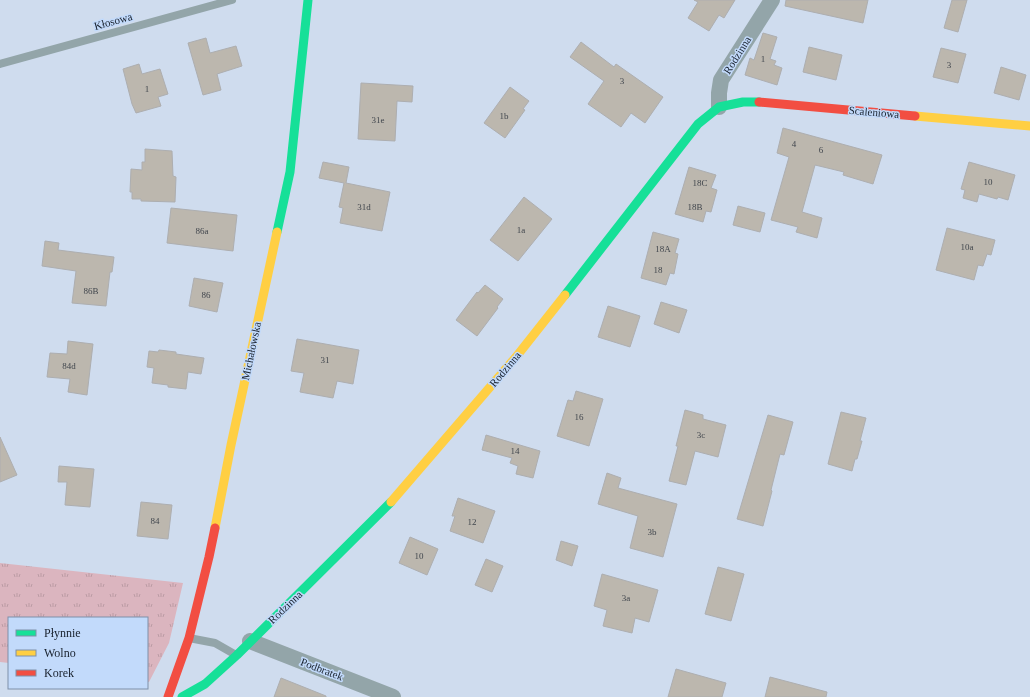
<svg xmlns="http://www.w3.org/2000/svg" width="1030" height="697" viewBox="0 0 1030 697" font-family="'Times New Roman',serif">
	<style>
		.grass { fill: url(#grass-tufts) }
		.building { fill: #bcb7ae; stroke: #adaeb0 }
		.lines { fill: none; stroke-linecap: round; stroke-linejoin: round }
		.lane { stroke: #93a5a9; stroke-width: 8 }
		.street { stroke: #93a5a9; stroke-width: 16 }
		.fast { stroke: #16e098; stroke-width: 9 }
		.slow { stroke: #ffcf43; stroke-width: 9 }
		.jam { stroke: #f24e42; stroke-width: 9 }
		.labels { text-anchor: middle; stroke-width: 3; stroke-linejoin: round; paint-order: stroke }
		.number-label { font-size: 9px; fill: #41464d }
		.street-label { font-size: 11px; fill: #18212d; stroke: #c2dafb }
	</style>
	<defs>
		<pattern id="grass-tufts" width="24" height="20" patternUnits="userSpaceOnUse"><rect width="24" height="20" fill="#dbb5bf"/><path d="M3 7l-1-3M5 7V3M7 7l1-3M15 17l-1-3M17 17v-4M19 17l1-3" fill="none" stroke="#bb9ba4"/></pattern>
	</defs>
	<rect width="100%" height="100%" fill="#cfdcee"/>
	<path class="grass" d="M 0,563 L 183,583 L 169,643 L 149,682 L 147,682 L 147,618 L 9,618 L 9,663 L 0,662 Z"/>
	<g class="building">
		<path d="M 694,0 L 735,0 L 724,18 L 719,15 L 709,31 L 688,18 L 698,2 Z"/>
		<path d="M 786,0 L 868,0 L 863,23 L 785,6 Z"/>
		<path d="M 952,0 L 967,0 L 958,32 L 944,28 Z"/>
		<path d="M 763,33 L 777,37 L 770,59 L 776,61 L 774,65 L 782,68 L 777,85 L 745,75 L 750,58 L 754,60 Z"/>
		<path d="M 206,38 L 210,53 L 236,46 L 242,66 L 217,74 L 221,90 L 203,95 L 188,43 Z"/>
		<path d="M 581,42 L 614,67 L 616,64 L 663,97 L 645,123 L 631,113 L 621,127 L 588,104 L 604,81 L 570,57 Z"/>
		<path d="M 809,47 L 842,55 L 836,80 L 803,72 Z"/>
		<path d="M 941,48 L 966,54 L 958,83 L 933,77 Z"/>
		<path d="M 139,64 L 142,74 L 160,69 L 168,94 L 158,97 L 161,106 L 136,113 L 132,104 L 123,69 Z"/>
		<path d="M 1001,67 L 1026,75 L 1019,100 L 994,93 Z"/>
		<path d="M 361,83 L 413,86 L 412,102 L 397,101 L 395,141 L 358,139 Z"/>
		<path d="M 510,87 L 529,101 L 523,109 L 525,110 L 505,138 L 484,123 Z"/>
		<path d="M 783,128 L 882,155 L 873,184 L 843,175 L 844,172 L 815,165 L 802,212 L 822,218 L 817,238 L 796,232 L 798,227 L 771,220 L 789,157 L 777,153 Z"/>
		<path d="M 145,149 L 172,151 L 173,176 L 176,177 L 175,202 L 141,201 L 141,199 L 132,199 L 132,192 L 130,192 L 131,169 L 142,170 L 142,162 L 145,162 Z"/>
		<path d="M 323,162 L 349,167 L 346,183 L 390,192 L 382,231 L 340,223 L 343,208 L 339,207 L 344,183 L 319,178 Z"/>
		<path d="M 969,162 L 1015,175 L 1008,200 L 998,197 L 997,199 L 979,194 L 977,202 L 963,198 L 965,190 L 961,189 Z"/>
		<path d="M 689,167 L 716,175 L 711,188 L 717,190 L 711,212 L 706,211 L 703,222 L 675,214 Z"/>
		<path d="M 524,197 L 552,219 L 518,261 L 490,240 Z"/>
		<path d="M 738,206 L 765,213 L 760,232 L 733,225 Z"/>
		<path d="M 171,208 L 237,215 L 233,251 L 167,243 Z"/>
		<path d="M 947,228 L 995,240 L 991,255 L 987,254 L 983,266 L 978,265 L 974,280 L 936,270 Z"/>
		<path d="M 653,232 L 679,239 L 675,253 L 678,254 L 674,274 L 670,273 L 666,285 L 641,278 Z"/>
		<path d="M 45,241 L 59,243 L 58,250 L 114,257 L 112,272 L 110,272 L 106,306 L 72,303 L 76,271 L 42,266 Z"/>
		<path d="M 194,278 L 223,283 L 217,312 L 189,306 Z"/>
		<path d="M 485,285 L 503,299 L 497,307 L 498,308 L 477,336 L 456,320 L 477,292 L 478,293 Z"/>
		<path d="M 661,302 L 687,310 L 679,333 L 654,324 Z"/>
		<path d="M 608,306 L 640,316 L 630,347 L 598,337 Z"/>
		<path d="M 297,339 L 359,350 L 353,384 L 337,381 L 333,398 L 300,392 L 304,373 L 291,371 Z"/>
		<path d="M 68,341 L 93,344 L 87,395 L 68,392 L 70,379 L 47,377 L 50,353 L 67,354 Z"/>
		<path d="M 159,350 L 176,352 L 176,354 L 204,358 L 201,374 L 188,372 L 186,389 L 168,387 L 168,385 L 152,383 L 154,368 L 147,367 L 149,351 L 158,352 Z"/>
		<path d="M 576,391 L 603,399 L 589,446 L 557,436 L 568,400 L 573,401 Z"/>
		<path d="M 685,410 L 703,415 L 703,419 L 726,425 L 718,457 L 695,451 L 686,485 L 669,481 L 678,446 L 676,446 Z"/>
		<path d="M 841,412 L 866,418 L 860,441 L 862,441 L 857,459 L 855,459 L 852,471 L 828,464 Z"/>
		<path d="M 768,415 L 793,422 L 784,455 L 780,454 L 771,490 L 772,491 L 763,526 L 737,519 Z"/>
		<path d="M 486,435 L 540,451 L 533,478 L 516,474 L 518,466 L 510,463 L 512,458 L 482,450 Z"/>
		<path d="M 0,437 L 17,475 L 0,482 Z"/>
		<path d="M 59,466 L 94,469 L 90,507 L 65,505 L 67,482 L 58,482 Z"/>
		<path d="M 607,473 L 621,478 L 618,488 L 677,504 L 663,557 L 630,548 L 638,516 L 598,504 Z"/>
		<path d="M 458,498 L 495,511 L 483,543 L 450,531 L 455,516 L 452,516 Z"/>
		<path d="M 141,502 L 172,505 L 168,539 L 137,536 Z"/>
		<path d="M 410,537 L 438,549 L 427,575 L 399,563 Z"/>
		<path d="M 561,541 L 578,546 L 572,566 L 556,560 Z"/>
		<path d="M 486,559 L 503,566 L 492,592 L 475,585 Z"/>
		<path d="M 718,567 L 744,574 L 731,621 L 705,614 Z"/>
		<path d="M 602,574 L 658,590 L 649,622 L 635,618 L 632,633 L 603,626 L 607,610 L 594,606 Z"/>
		<path d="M 676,669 L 726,683 L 722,697 L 668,697 Z"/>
		<path d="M 770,677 L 827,692 L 826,697 L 765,697 Z"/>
		<path d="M 281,678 L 326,696 L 326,697 L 274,697 Z"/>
	</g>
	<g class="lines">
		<g class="lane">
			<path d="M 0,64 L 232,0"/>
			<path d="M 189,638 L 215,643 L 236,655"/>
		</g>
		<g class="street">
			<path d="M 719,107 L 719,93 L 721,80 L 772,0"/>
			<path d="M 250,641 L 393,697"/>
		</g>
		<g class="fast">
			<path d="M 277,232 L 290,172 L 308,0"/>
			<path d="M 565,295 L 698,124 L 719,107 L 743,102 L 759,102"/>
			<path d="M 182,697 L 205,684 L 237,655 L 391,502"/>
		</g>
		<g class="slow">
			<path d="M 915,116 L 1030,126"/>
			<path d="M 391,502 L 516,357 L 565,295"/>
			<path d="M 215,528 L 231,445 L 277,232"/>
		</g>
		<g class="jam">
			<path d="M 759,102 L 915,116"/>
			<path d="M 168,697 L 189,638 L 209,557 L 215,528"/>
		</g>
	</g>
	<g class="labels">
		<g class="number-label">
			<text x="763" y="62">1</text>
			<text x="949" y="68">3</text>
			<text x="622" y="84">3</text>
			<text x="147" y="92">1</text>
			<text x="504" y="119">1b</text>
			<text x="378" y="123">31e</text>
			<text x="794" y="147">4</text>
			<text x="821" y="153">6</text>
			<text x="988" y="185">10</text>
			<text x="700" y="186">18C</text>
			<text x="364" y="210">31d</text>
			<text x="695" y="210">18B</text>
			<text x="521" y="233">1a</text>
			<text x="202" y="234">86a</text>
			<text x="967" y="250">10a</text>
			<text x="663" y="252">18A</text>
			<text x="658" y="273">18</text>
			<text x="91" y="294">86B</text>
			<text x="206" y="298">86</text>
			<text x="325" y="363">31</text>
			<text x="69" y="369">84d</text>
			<text x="579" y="420">16</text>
			<text x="701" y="438">3c</text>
			<text x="515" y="454">14</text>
			<text x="155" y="524">84</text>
			<text x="472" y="525">12</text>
			<text x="652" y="535">3b</text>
			<text x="419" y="559">10</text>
			<text x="626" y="601">3a</text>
		</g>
		<g class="street-label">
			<text transform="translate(113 21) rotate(-15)" y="4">Kłosowa</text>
			<text transform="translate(737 55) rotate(-58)" y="4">Rodzinna</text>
			<text transform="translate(874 112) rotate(5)" y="4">Scaleniowa</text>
			<text transform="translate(251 351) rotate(-78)" y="4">Michałowska</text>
			<text transform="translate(505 369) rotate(-50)" y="4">Rodzinna</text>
			<text transform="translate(285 607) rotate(-44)" y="4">Rodzinna</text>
			<text transform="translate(322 669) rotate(21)" y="4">Podbratek</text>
		</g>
	</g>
	<rect x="8" y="617" width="140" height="72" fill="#c2dafb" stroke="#7e90a9"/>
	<rect x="16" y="630" width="20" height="6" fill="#16e098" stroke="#7e90a9"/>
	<text x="44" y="637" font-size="12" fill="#18212d">Płynnie</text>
	<rect x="16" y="650" width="20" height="6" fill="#ffcf43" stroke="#7e90a9"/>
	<text x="44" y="657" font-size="12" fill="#18212d">Wolno</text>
	<rect x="16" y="670" width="20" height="6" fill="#f24e42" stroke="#7e90a9"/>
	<text x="44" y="677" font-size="12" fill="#18212d">Korek</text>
</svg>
